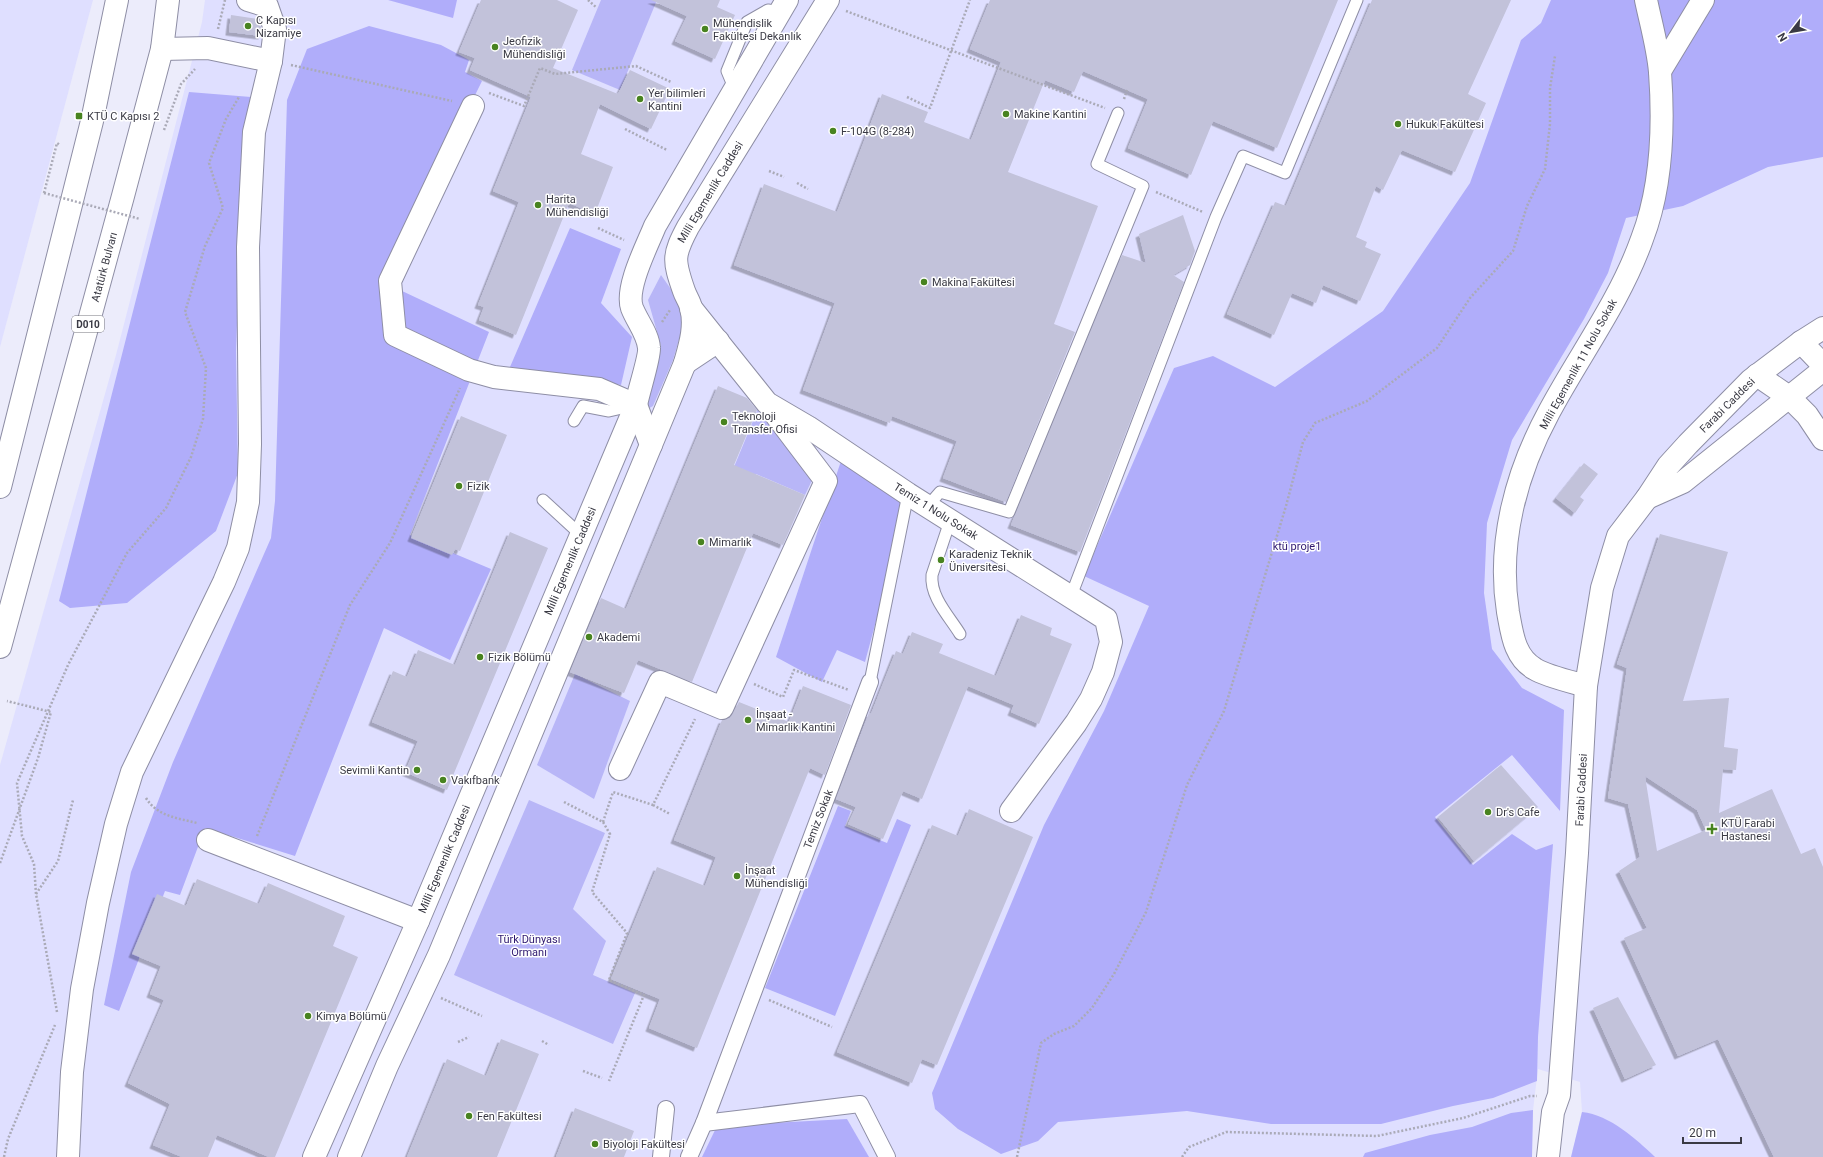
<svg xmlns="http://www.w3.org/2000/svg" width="1823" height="1157" viewBox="0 0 1823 1157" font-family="Roboto,sans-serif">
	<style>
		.built { fill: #dfdfff }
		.green { fill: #b8b6f7 }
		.forest { fill: #b0adfa }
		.building { fill: #c2c2da; fill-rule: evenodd; filter: url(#shadow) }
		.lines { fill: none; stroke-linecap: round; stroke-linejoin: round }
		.service-casing { stroke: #8e8ea5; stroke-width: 13 }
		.pedestrian-casing { stroke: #8e8ea5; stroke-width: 18 }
		.minor-casing { stroke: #8e8ea5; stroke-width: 24 }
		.tertiary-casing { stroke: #8e8ea5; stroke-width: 24 }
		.trunk-casing { stroke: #8e8ea5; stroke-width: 24 }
		.path { stroke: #aaaab7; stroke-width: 2.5; stroke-dasharray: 2 2; stroke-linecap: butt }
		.service { stroke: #fff; stroke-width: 11 }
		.pedestrian { stroke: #fff; stroke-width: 16 }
		.minor { stroke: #fff; stroke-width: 22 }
		.tertiary { stroke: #fff; stroke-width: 22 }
		.trunk { stroke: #fff; stroke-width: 22 }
		.path-bridge { stroke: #aaaab7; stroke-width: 2.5; stroke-dasharray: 2 2; stroke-linecap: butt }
		.poi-dot { fill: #488320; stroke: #fff; stroke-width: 1.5 }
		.labels { text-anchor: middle; stroke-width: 3; stroke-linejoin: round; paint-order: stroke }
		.shield { fill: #fff; stroke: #75757c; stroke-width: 1 }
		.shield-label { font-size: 10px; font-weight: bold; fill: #3a3a44 }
		.poi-label { font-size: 11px; fill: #3a3a44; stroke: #fff; text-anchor: start }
		.street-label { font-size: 11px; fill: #3a3a44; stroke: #fff }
		.park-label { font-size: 11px; fill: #2d176f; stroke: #fff }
	</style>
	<defs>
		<filter id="shadow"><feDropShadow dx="-3.5" dy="3.5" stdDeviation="0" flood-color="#0004"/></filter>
	</defs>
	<rect width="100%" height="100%" fill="#ececfb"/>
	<g class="built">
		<path d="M 0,0 L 93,0 L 0,347 Z"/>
		<path d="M 205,0 L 1823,0 L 1823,1157 L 1571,1157 L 1582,1112 L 1580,1082 L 1538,1069 L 1533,1110 L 1532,1157 L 0,1157 L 0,765 L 116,355 L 202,22 Z"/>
	</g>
	<g class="green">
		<path d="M 601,0 L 657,0 L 620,90 L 572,70 Z"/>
		<path d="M 661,275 L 687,312 L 673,360 L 653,406 L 646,410 L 641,406 L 661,346 L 648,300 Z"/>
		<path d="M 760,404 L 814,476 L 805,495 L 756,474 L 708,530 Z"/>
		<path d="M 575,674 L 630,701 L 594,799 L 537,765 Z"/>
		<path d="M 529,800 L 605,833 L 573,909 L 606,941 L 593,975 L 635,993 L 613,1044 L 454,975 Z"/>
	</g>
	<g class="forest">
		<path d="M 388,0 L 457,0 L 453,18 Z"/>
		<path d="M 1551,0 L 1823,0 L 1823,157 L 1768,167 L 1683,206 L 1626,218 L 1608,273 L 1584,319 L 1512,440 L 1487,523 L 1484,593 L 1492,649 L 1522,688 L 1564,710 L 1560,811 L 1512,755 L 1435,817 L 1473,865 L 1512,834 L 1536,850 L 1553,844 L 1538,1037 L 1537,1081 L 1493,1098 L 1453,1106 L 1381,1124 L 1271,1124 L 1187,1111 L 1058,1122 L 1038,1141 L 1001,1154 L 958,1129 L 935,1109 L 932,1093 L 1044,825 L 1104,711 L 1149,606 L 1084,576 L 1174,368 L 1213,356 L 1275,387 L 1383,311 L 1470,183 L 1521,40 L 1541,23 Z"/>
		<path d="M 369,26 L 441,45 L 469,60 L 465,72 L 482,81 L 383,282 L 489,332 L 410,535 L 491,569 L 450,660 L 384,628 L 295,856 L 205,828 L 180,895 L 165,891 L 119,1011 L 104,1005 L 131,872 L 173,762 L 271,538 L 275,501 L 287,100 L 307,49 Z"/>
		<path d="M 189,92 L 251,97 L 242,189 L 236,351 L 238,473 L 216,531 L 127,603 L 70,608 L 59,601 Z"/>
		<path d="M 570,228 L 621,249 L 601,303 L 632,337 L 621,385 L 510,367 Z"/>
		<path d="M 841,461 L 908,502 L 865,662 L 837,650 L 822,682 L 776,657 Z"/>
		<path d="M 838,806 L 851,811 L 845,826 L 887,843 L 897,819 L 911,825 L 835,1016 L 765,988 Z"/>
		<path d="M 1533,1110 L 1532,1157 L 1363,1157 L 1365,1153 L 1430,1135 L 1472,1127 L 1511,1113 Z"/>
		<path d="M 1582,1112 C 1610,1115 1636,1139 1655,1157 L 1571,1157 Z"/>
		<path d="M 847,1119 L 869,1157 L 702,1157 L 717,1126 Z"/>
	</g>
	<g class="building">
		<path d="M 481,0 L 557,0 L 578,10 L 553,68 L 618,94 L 630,70 L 670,89 L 651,129 L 600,104 L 581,154 L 613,167 L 595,214 L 569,203 L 516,335 L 479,320 L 484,307 L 478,305 L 519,202 L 493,191 L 531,97 L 470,70 L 475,58 L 459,52 Z"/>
		<path d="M 651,0 L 720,0 L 717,7 L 735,15 L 715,59 L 675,41 L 687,16 Z"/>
		<path d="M 990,0 L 1338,0 L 1277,148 L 1213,121 L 1191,175 L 1128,148 L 1148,99 L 1083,71 L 1074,92 L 1045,80 L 1008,172 L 1098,206 L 1054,324 L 1075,332 L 1006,502 L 943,478 L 957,441 L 892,416 L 890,423 L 803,390 L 835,303 L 734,265 L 764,184 L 837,212 L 882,94 L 928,112 L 924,122 L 971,140 L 1001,62 L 970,49 Z"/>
		<path d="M 1372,0 L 1511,0 L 1468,94 L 1486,103 L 1455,172 L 1402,150 L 1383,190 L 1376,186 L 1356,237 L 1367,242 L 1365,247 L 1381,254 L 1360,301 L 1323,285 L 1316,303 L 1292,293 L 1274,335 L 1227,314 L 1275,202 L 1286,206 Z"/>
		<path d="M 231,15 L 258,19 L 262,30 L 262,36 L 229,32 Z"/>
		<path d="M 1183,215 L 1195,251 L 1190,265 L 1173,275 L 1184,282 L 1080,552 L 1011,525 L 1122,255 L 1146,263 L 1139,234 Z"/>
		<path d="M 718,386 L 747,398 L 757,410 L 734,465 L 805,495 L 783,545 L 753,533 L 692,682 L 638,660 L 624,693 L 570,672 L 601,598 L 626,609 Z"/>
		<path d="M 461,416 L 507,435 L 460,551 L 455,549 L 452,555 L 411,538 Z"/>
		<path d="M 1584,463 L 1598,474 L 1580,497 L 1584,500 L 1575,513 L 1556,498 Z"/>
		<path d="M 510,532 L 548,548 L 447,790 L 405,772 L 418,741 L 372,722 L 393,671 L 407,677 L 418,650 L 455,665 Z"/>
		<path d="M 1660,534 L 1728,552 L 1683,701 L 1729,698 L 1724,747 L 1738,749 L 1736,770 L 1723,769 L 1719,813 L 1772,789 L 1801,854 L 1815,848 L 1823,867 L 1823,1157 L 1774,1157 L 1718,1039 L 1678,1056 L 1624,938 L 1647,928 L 1619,871 L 1640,857 L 1628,804 L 1608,798 L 1627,668 L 1617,664 ZM 1645,776 L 1697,810 L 1706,830 L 1657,851 Z"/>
		<path d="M 1021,615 L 1052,628 L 1050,635 L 1072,644 L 1039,724 L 1011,712 L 1014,705 L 968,686 L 922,799 L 903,791 L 883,839 L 848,824 L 856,807 L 836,799 L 869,713 L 871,714 L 896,651 L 903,654 L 912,632 L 943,644 L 939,653 L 996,676 Z"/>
		<path d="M 803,686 L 851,705 L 825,775 L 810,768 L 697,1048 L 649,1028 L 660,999 L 611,979 L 657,867 L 705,886 L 716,857 L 674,840 L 722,720 L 730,718 L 739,702 L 789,722 Z"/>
		<path d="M 1501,765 L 1538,807 L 1474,861 L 1438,817 Z"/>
		<path d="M 969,809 L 1033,837 L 937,1065 L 922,1059 L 912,1083 L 837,1052 L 932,825 L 958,836 Z"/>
		<path d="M 197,879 L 259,904 L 268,883 L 345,916 L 333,946 L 358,957 L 275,1157 L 269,1157 L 217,1135 L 208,1157 L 182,1157 L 153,1145 L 170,1104 L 128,1083 L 164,1000 L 150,994 L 161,966 L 132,954 L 157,894 L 186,906 Z"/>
		<path d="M 1618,997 L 1656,1065 L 1625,1079 L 1593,1008 Z"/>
		<path d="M 501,1039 L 539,1054 L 497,1157 L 407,1157 L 447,1059 L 486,1076 Z"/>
		<path d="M 575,1108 L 634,1131 L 624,1157 L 556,1157 Z"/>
	</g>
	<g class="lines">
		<defs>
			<g id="service">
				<path d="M 735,90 L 727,71 L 747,22 L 768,10 L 780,12"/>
				<path d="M 574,421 L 583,406 L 609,411 L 631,406"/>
				<path d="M 543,500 L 581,535"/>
				<path d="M 927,507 L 940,492 L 1009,512 L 1143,186 L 1097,164 L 1118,113"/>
				<path d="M 950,521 L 932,575 C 930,597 949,616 960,634"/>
				<path d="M 1071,596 L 1216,217 L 1243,156 L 1285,173 L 1357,0"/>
				<path d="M 870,682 L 908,494"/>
			</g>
			<g id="pedestrian">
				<path d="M 704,1123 L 860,1104 L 887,1157"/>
				<path d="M 661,1157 L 666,1109"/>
				<path d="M 689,1157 L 704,1123 L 870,682"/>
			</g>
			<g id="minor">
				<path d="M 162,49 L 208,48 L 271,61"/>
				<path d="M 473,106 L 390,281 L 395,335 L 469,370 L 494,377 L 599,389 L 636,405 L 651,445"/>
				<path d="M 691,308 L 767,403 L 808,427 L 908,494 L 1106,619 L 1111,642 L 1103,672 L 1091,699 L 1076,723 L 1011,811"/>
				<path d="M 1801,342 L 1823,365"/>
				<path d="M 685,363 L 718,341"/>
				<path d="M 1757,375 L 1789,397 L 1807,415 L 1823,439"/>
				<path d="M 620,769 L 660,682 L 722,708 L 826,481 L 773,411"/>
				<path d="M 208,840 L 418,921"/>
				<path d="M 68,1157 L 72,1072 L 82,989 L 98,903 L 116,824 L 132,772 L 224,582 L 238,548 L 248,502 L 250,444 L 248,247 L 254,132 L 271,61 L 275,29 L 267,6 L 248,0"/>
			</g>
			<g id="tertiary">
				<path d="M 1660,71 L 1703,0"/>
				<path d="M 1647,498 L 1683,482 L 1823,370"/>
				<path d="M 1586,686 C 1572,682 1546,676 1535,669 C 1514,657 1512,633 1508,612 C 1497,543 1516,473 1549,412 C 1580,354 1620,301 1642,239 C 1662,187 1664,127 1660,72 C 1658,48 1651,24 1646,0"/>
				<path d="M 314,1157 L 418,921 L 636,405 C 638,393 650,357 649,348 C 648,334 637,321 632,308 C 625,288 647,246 655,226 L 787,0"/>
				<path d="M 349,1157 L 387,1066 L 439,955 L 685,363 C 690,345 696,326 691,308 C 690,302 686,297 684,291 C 673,260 673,255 688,227 L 828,0"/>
				<path d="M 1548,1157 L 1553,1112 L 1559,1095 L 1577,853 L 1586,686 L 1602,588 L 1618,536 L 1647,498 L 1668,466 L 1688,444 L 1751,380 L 1801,342 L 1823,328"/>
			</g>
			<g id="trunk">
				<path d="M 0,487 L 92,121 L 117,0"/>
				<path d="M 0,647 L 123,196 L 162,49 L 168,0"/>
			</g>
		</defs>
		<use href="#service" class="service-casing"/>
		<use href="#pedestrian" class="pedestrian-casing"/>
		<use href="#minor" class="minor-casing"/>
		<use href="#tertiary" class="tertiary-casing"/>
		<use href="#trunk" class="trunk-casing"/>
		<g class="path">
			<path d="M 588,0 L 597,8"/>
			<path d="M 846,11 L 1105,108"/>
			<path d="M 218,29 L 225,0"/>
			<path d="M 291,65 L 452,101"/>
			<path d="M 489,93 L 524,106 L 540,68 L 555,74 L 636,66 L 671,82"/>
			<path d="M 907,97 L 930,108 L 970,0"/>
			<path d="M 1124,99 L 1127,90"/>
			<path d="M 625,129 L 667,150"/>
			<path d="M 164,130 L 181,84 L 195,69"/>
			<path d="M 769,171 L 784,177"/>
			<path d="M 797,183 L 808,189"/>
			<path d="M 1156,192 L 1203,212"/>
			<path d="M 44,193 L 57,143 L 60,145"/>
			<path d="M 598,228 L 624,240"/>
			<path d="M 662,322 L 670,310"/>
			<path d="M 754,684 L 783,697 L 794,670 L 849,690"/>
			<path d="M 146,798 C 157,816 177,818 197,823"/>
			<path d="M 564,802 L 603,822 L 610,834 L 592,892 L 627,933 L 609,980 L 644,995 L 609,1081"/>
			<path d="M 653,805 L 670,814"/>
			<path d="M 603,822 L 613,792 L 653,805 L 695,719"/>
			<path d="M 257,836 L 350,605 L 390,543 L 460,388"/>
			<path d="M 0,863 L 38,758 L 51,712 L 7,701"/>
			<path d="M 36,894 L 58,861 L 73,800"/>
			<path d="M 441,998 L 482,1016"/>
			<path d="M 769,1000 L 832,1027"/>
			<path d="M 57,1012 L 36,894 L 34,864 L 22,836 L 17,783 L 68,665 L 127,553 L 166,508 L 191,457 L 203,419 L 206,368 L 185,312 L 205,246 L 223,208 L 209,163 L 226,119 L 239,97"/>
			<path d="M 542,1041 L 549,1045"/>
			<path d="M 458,1042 L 469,1037"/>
			<path d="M 583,1071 L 602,1078"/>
			<path d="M 4,1157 L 8,1139 L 55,1025"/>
			<path d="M 1017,1157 L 1041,1043 L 1054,1034 L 1074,1026 L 1092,1008 L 1114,974 L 1146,912 L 1187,785 L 1224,711 L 1286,506 L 1303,442 L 1315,423 L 1367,401 L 1437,348 L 1470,298 L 1513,251 L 1527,206 L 1545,169 L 1550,124 L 1550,88 L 1555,56"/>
			<path d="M 1182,1157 L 1189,1147 L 1226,1132 L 1377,1136 L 1463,1118 L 1530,1096 L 1537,1096"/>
		</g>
		<use href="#service" class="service"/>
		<use href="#pedestrian" class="pedestrian"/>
		<use href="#minor" class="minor"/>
		<use href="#tertiary" class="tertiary"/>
		<use href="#trunk" class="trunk"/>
		<path class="path-bridge" d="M 44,193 L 140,219"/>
	</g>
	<g class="poi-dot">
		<circle cx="248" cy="26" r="4"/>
		<circle cx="705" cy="29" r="4"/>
		<circle cx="495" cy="47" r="4"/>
		<circle cx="640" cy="99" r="4"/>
		<circle cx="1006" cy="114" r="4"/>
		<rect x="75" y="112" width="8" height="8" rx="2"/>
		<circle cx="1398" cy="124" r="4"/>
		<circle cx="833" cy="131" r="4"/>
		<circle cx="538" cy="205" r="4"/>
		<circle cx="924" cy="282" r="4"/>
		<circle cx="724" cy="422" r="4"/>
		<circle cx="459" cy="486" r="4"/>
		<circle cx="701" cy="542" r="4"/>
		<circle cx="941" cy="560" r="4"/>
		<circle cx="589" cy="637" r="4"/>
		<circle cx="480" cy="657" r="4"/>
		<circle cx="748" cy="720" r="4"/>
		<circle cx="417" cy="770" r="4"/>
		<circle cx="443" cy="780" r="4"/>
		<circle cx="1488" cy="812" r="4"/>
		<path d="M1710 823h4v4h4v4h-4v4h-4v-4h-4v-4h4z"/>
		<circle cx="737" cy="876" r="4"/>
		<circle cx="308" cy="1016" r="4"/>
		<circle cx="469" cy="1116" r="4"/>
		<circle cx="595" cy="1144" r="4"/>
	</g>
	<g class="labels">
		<rect class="shield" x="72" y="316" width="32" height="16" rx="3"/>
		<g class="shield-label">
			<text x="88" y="328">D010</text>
		</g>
		<g class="poi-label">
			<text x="256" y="24">C Kapısı<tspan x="256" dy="13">Nizamiye</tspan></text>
			<text x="713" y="27">Mühendislik<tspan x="713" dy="13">Fakültesi Dekanlık</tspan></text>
			<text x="503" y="45">Jeofizik<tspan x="503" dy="13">Mühendisliği</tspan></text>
			<text x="648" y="97">Yer bilimleri<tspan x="648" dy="13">Kantini</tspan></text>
			<text x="1014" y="118">Makine Kantini</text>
			<text x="87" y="120">KTÜ C Kapısı 2</text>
			<text x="1406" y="128">Hukuk Fakültesi</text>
			<text x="841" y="135">F-104G (8-284)</text>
			<text x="546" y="203">Harita<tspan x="546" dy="13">Mühendisliği</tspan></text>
			<text x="932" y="286">Makina Fakültesi</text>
			<text x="732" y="420">Teknoloji<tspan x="732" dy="13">Transfer Ofisi</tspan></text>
			<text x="467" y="490">Fizik</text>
			<text x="709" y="546">Mimarlık</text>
			<text x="949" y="558">Karadeniz Teknik<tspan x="949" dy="13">Üniversitesi</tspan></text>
			<text x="597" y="641">Akademi</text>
			<text x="488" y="661">Fizik Bölümü</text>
			<text x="756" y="718">İnşaat -<tspan x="756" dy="13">Mimarlik Kantini</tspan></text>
			<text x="409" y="774" text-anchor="end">Sevimli Kantin</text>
			<text x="451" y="784">Vakıfbank</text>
			<text x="1496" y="816">Dr's Cafe</text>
			<text x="1721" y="827">KTÜ Farabi<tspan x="1721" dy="13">Hastanesi</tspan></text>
			<text x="745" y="874">İnşaat<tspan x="745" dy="13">Mühendisliği</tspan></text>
			<text x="316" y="1020">Kimya Bölümü</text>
			<text x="477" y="1120">Fen Fakültesi</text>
			<text x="603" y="1148">Biyoloji Fakültesi</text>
		</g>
		<g class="street-label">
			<text transform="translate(710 192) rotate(-59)" y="4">Milli Egemenlik Caddesi</text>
			<text transform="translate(104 267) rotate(-75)" y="4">Atatürk Bulvarı</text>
			<text transform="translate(1578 364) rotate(-61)" y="4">Milli Egemenlik 11 Nolu Sokak</text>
			<text transform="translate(1727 405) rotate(-45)" y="4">Farabi Caddesi</text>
			<text transform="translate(936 511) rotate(32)" y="4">Temiz 1 Nolu Sokak</text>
			<text transform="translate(570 561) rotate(-67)" y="4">Milli Egemenlik Caddesi</text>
			<text transform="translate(1581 790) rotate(-87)" y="4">Farabi Caddesi</text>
			<text transform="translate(818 819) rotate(-69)" y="4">Temiz Sokak</text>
			<text transform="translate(444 859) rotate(-67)" y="4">Milli Egemenlik Caddesi</text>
		</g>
		<g class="park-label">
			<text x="1297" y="550">ktü proje1</text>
			<text x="529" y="943">Türk Dünyası<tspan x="529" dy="13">Ormanı</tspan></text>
		</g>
	</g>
	<g transform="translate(1791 32) rotate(239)" stroke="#ffffff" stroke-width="3" paint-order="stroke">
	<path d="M0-3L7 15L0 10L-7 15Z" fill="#3a3a44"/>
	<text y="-6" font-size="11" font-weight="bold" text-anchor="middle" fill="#3a3a44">N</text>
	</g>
	<path d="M1683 1137v6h58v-6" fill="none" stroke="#3a3a44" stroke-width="2"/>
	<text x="1689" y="1137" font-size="12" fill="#3a3a44" stroke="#ffffff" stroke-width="3" paint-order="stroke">20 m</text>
</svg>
